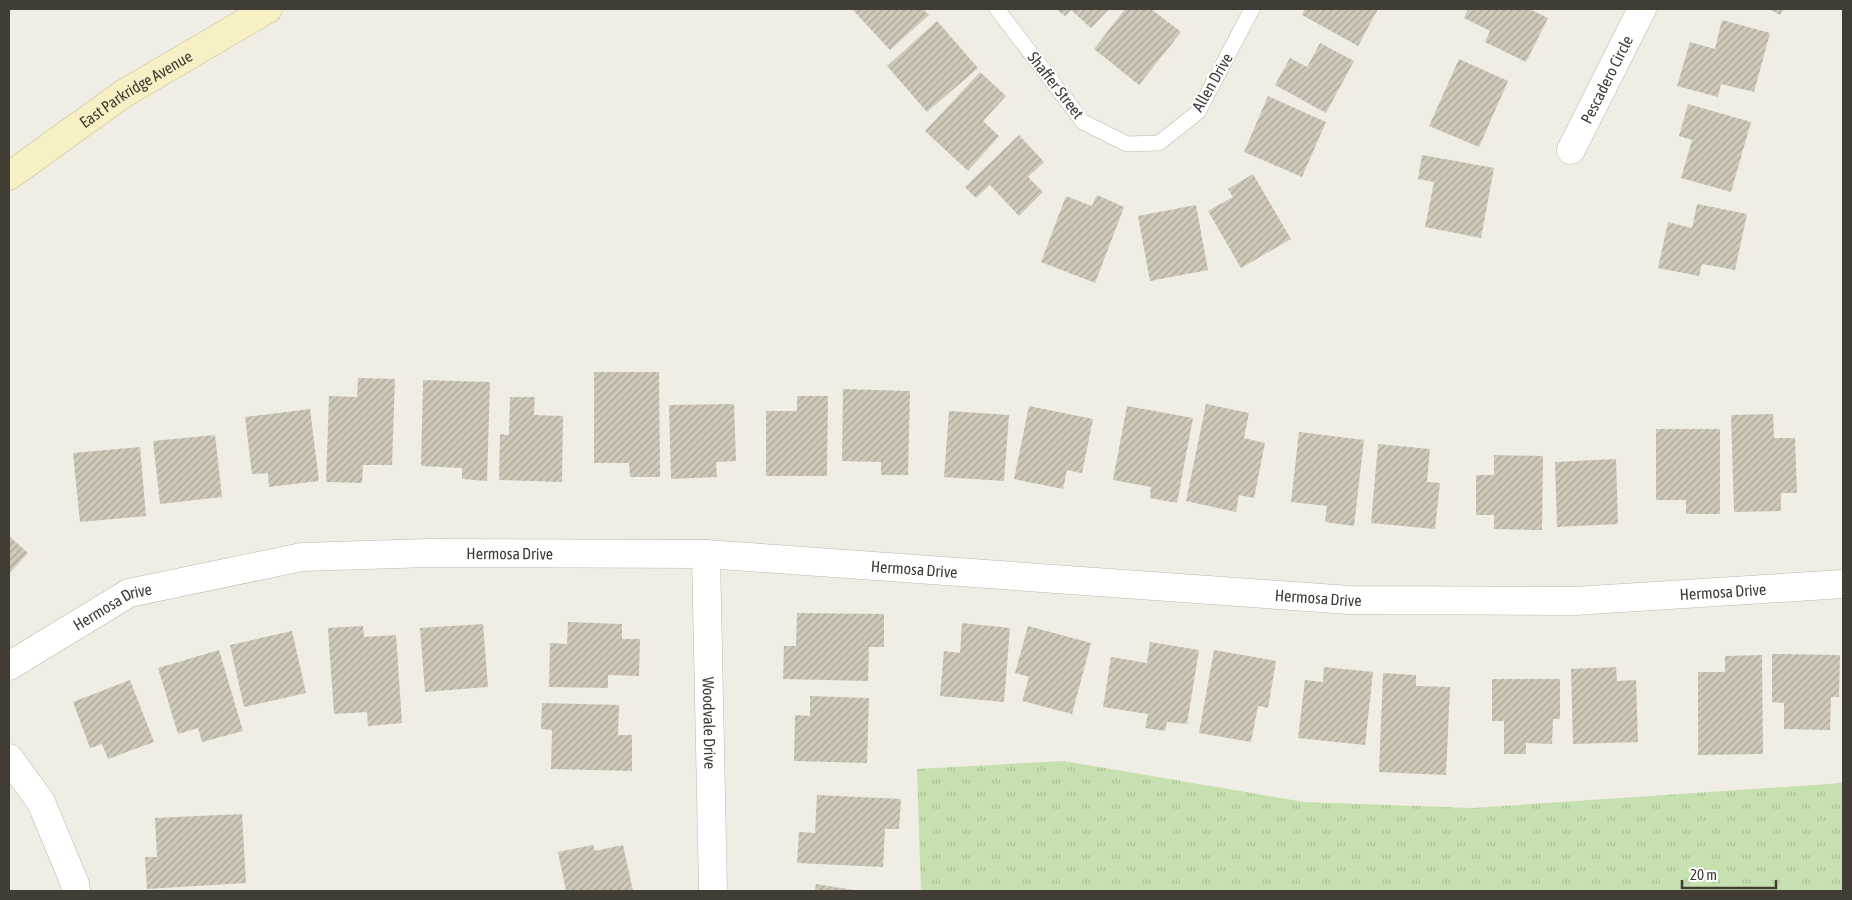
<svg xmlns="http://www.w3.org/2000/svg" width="1852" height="900" viewBox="0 0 1852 900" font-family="'Asap Condensed',sans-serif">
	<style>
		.grass { fill: url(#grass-tufts) }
		.building { fill: url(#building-hatch) }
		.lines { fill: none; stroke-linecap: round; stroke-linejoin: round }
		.service-casing { stroke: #bdb8aa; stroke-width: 16 }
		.minor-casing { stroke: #bdb8aa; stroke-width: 29 }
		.secondary-casing { stroke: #cbc197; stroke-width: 29 }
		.service { stroke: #fff; stroke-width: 15 }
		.minor { stroke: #fff; stroke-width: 28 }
		.secondary { stroke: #f8f0c5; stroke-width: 28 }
		.labels { text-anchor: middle; stroke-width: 4; stroke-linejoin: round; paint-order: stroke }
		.street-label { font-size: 16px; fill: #413d34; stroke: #fff }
	</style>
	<defs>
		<pattern id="grass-tufts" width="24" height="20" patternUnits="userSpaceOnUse" patternTransform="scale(1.25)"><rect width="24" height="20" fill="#c7e0b0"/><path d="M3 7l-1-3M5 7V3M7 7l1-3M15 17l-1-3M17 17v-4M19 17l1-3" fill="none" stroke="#acc198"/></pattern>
		<pattern id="building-hatch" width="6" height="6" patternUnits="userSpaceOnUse" patternTransform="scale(1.25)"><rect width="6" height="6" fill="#d0c9ba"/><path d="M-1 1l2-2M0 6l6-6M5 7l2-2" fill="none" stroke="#aaa498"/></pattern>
	</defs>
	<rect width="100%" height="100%" fill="#f0ede4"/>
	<path class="grass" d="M 1064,761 L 1304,802 L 1473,808 L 1843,783 L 1843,891 L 921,891 L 917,769 Z"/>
	<g class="building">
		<path d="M 852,9 L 923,9 L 929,15 L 890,50 Z"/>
		<path d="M 1056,9 L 1109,9 L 1091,28 L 1071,10 L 1065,16 Z"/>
		<path d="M 1125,9 L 1151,9 L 1181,32 L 1139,85 L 1094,49 Z"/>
		<path d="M 1305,9 L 1378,9 L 1358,46 L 1302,15 Z"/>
		<path d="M 1468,9 L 1529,9 L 1548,18 L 1526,62 L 1485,42 L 1490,31 L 1464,18 Z"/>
		<path d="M 1769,9 L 1783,9 L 1780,15 Z"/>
		<path d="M 1722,20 L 1770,33 L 1754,92 L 1721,84 L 1718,97 L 1677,86 L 1690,42 L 1715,49 Z"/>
		<path d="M 937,21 L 978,68 L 927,112 L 887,66 Z"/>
		<path d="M 1320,43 L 1354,61 L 1326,113 L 1275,85 L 1290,58 L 1307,67 Z"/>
		<path d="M 1459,59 L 1508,81 L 1479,147 L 1429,126 Z"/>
		<path d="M 980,72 L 1006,96 L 983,121 L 999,136 L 968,171 L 925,131 Z"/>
		<path d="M 1268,96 L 1326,122 L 1302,177 L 1244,152 Z"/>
		<path d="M 1688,104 L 1751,122 L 1731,192 L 1681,178 L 1692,140 L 1679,136 Z"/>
		<path d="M 1019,135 L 1044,162 L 1028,177 L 1043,192 L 1019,216 L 990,185 L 976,198 L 965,187 Z"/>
		<path d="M 1422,155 L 1494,168 L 1481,238 L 1425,227 L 1434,182 L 1418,179 Z"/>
		<path d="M 1253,174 L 1291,239 L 1241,268 L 1208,211 L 1233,197 L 1228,189 Z"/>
		<path d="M 1097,195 L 1124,207 L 1095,283 L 1041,262 L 1066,196 L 1092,206 Z"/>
		<path d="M 1697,204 L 1747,214 L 1735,270 L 1702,264 L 1699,276 L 1658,268 L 1668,222 L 1692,228 Z"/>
		<path d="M 1196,205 L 1208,270 L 1150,281 L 1138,216 Z"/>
		<path d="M 594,372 L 659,372 L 660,477 L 630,477 L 629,463 L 594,463 Z"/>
		<path d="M 358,378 L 395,379 L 392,465 L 363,465 L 362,483 L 326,482 L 329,396 L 357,397 Z"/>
		<path d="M 423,380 L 490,382 L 487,481 L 462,479 L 462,468 L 421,466 Z"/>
		<path d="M 843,389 L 910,391 L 908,475 L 881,475 L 881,462 L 842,461 Z"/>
		<path d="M 797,396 L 828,396 L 827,476 L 766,476 L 766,411 L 797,411 Z"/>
		<path d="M 510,397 L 535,397 L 534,415 L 563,416 L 562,482 L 499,480 L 500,434 L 509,435 Z"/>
		<path d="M 734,404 L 736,461 L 716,462 L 717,477 L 671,479 L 669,405 Z"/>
		<path d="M 1206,404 L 1249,413 L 1244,438 L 1265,443 L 1254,498 L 1239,495 L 1236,512 L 1186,501 Z"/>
		<path d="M 1029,406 L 1093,419 L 1082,473 L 1067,470 L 1063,489 L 1014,479 Z"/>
		<path d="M 1127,406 L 1193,418 L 1177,503 L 1150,498 L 1151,487 L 1113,480 Z"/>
		<path d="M 310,409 L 319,481 L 269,487 L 268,473 L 252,474 L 245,417 Z"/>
		<path d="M 949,411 L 1009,415 L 1004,481 L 944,477 Z"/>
		<path d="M 1773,414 L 1774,438 L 1795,438 L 1797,493 L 1781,493 L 1781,511 L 1734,512 L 1731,415 Z"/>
		<path d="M 1656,429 L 1720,429 L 1720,514 L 1686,514 L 1686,500 L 1656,500 Z"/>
		<path d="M 1299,432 L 1364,440 L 1354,526 L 1325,522 L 1327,506 L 1291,502 Z"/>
		<path d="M 215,435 L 222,497 L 160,504 L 153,441 Z"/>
		<path d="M 1378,444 L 1430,449 L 1427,482 L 1440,483 L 1435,529 L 1371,523 Z"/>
		<path d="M 140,447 L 146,516 L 80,522 L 73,453 Z"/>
		<path d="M 1494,455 L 1543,456 L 1542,530 L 1494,529 L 1494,515 L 1476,515 L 1476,475 L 1494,475 Z"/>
		<path d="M 1616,459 L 1618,524 L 1557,527 L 1555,462 Z"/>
		<path d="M 9,536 L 28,553 L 9,574 Z"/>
		<path d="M 797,613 L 884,614 L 884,647 L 869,647 L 868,681 L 783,679 L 784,646 L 796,646 Z"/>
		<path d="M 568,622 L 622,624 L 622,639 L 640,639 L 639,676 L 608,675 L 608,688 L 549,687 L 550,643 L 567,644 Z"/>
		<path d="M 962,623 L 1010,628 L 1004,702 L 940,696 L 944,651 L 960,653 Z"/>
		<path d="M 483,624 L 488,687 L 425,692 L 420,628 Z"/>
		<path d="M 363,626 L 364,637 L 396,635 L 402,723 L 368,726 L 367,712 L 334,714 L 328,628 Z"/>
		<path d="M 1028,626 L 1091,643 L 1072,714 L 1022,701 L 1029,677 L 1015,673 Z"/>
		<path d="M 292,631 L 306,693 L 244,707 L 230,645 Z"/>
		<path d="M 1150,642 L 1199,650 L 1187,724 L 1167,722 L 1165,731 L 1145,728 L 1148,714 L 1103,707 L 1111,657 L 1147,663 Z"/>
		<path d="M 219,650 L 243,731 L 202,742 L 198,728 L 178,734 L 158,668 Z"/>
		<path d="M 1214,650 L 1276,661 L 1268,708 L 1258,706 L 1251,742 L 1199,733 Z"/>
		<path d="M 1772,654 L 1840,655 L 1839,697 L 1831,697 L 1830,730 L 1784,729 L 1784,703 L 1772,702 Z"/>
		<path d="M 1762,655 L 1763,754 L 1698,755 L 1698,672 L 1725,672 L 1725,656 Z"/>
		<path d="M 1324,667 L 1373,672 L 1365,745 L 1298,738 L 1305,680 L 1323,682 Z"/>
		<path d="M 1616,667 L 1617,681 L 1636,680 L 1638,742 L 1573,744 L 1571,669 Z"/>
		<path d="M 1383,673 L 1416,675 L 1416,686 L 1450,687 L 1446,775 L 1379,772 Z"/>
		<path d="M 1492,679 L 1560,679 L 1560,719 L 1553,719 L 1552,744 L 1526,743 L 1526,754 L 1504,754 L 1504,721 L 1492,721 Z"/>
		<path d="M 130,680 L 154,742 L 108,759 L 102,744 L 90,748 L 73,702 Z"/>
		<path d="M 810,696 L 869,698 L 867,763 L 794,761 L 795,715 L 810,716 Z"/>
		<path d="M 542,703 L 619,705 L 618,735 L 632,735 L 632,771 L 551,769 L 552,730 L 541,729 Z"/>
		<path d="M 817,795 L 901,799 L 899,829 L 885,829 L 883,867 L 797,863 L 799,832 L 815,833 Z"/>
		<path d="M 242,814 L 246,883 L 147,889 L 145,857 L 157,857 L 155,818 Z"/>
		<path d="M 593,845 L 595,851 L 623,845 L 633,891 L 566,891 L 558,852 Z"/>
		<path d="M 816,884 L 853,890 L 853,891 L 815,891 Z"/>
	</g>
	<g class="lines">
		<defs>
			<path id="service" d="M 997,9 L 1083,122 L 1127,144 L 1159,143 L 1198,112 L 1252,9"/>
			<g id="minor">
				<path id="s1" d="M 1571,150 L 1642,9"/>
				<path id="s2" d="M 706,554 L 713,891"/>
				<path id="s3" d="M 9,666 L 129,593 L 302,557 L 429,553 L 706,554 L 1349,600 L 1575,601 L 1843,584"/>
				<path d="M 9,758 L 41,802 L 75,884 L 76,891"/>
			</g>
			<g id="secondary">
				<path id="s4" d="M 9,176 L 123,94 L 268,9"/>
			</g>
		</defs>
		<use href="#service" class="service-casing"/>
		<use href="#minor" class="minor-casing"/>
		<use href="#secondary" class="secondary-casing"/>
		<use href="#service" class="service"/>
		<use href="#minor" class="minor"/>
		<use href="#secondary" class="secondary"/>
	</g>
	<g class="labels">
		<g class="street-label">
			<text dy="6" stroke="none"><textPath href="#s1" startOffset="79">Pescadero Circle</textPath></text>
			<text transform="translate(1212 82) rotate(-60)" y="6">Allen Drive</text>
			<text transform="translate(1056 85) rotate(52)" y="6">Shaffer Street</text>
			<text dy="6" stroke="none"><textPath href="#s4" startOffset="154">East Parkridge Avenue</textPath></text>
			<text dy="6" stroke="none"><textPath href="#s3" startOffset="525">Hermosa Drive</textPath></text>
			<text dy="6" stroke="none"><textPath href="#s3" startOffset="930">Hermosa Drive</textPath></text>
			<text dy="6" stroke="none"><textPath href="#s3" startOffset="1740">Hermosa Drive</textPath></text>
			<text dy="6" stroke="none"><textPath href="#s3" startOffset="1335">Hermosa Drive</textPath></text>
			<text dy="6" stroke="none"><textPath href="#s3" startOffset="120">Hermosa Drive</textPath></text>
			<text dy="6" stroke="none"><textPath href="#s2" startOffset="169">Woodvale Drive</textPath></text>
		</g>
	</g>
	<rect width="1852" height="900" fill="none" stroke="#413d34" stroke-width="20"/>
	<path d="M1682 880v8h94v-8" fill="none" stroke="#413d34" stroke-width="2.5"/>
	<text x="1690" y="880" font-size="15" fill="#413d34" stroke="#ffffff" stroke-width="4" paint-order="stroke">20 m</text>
</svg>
